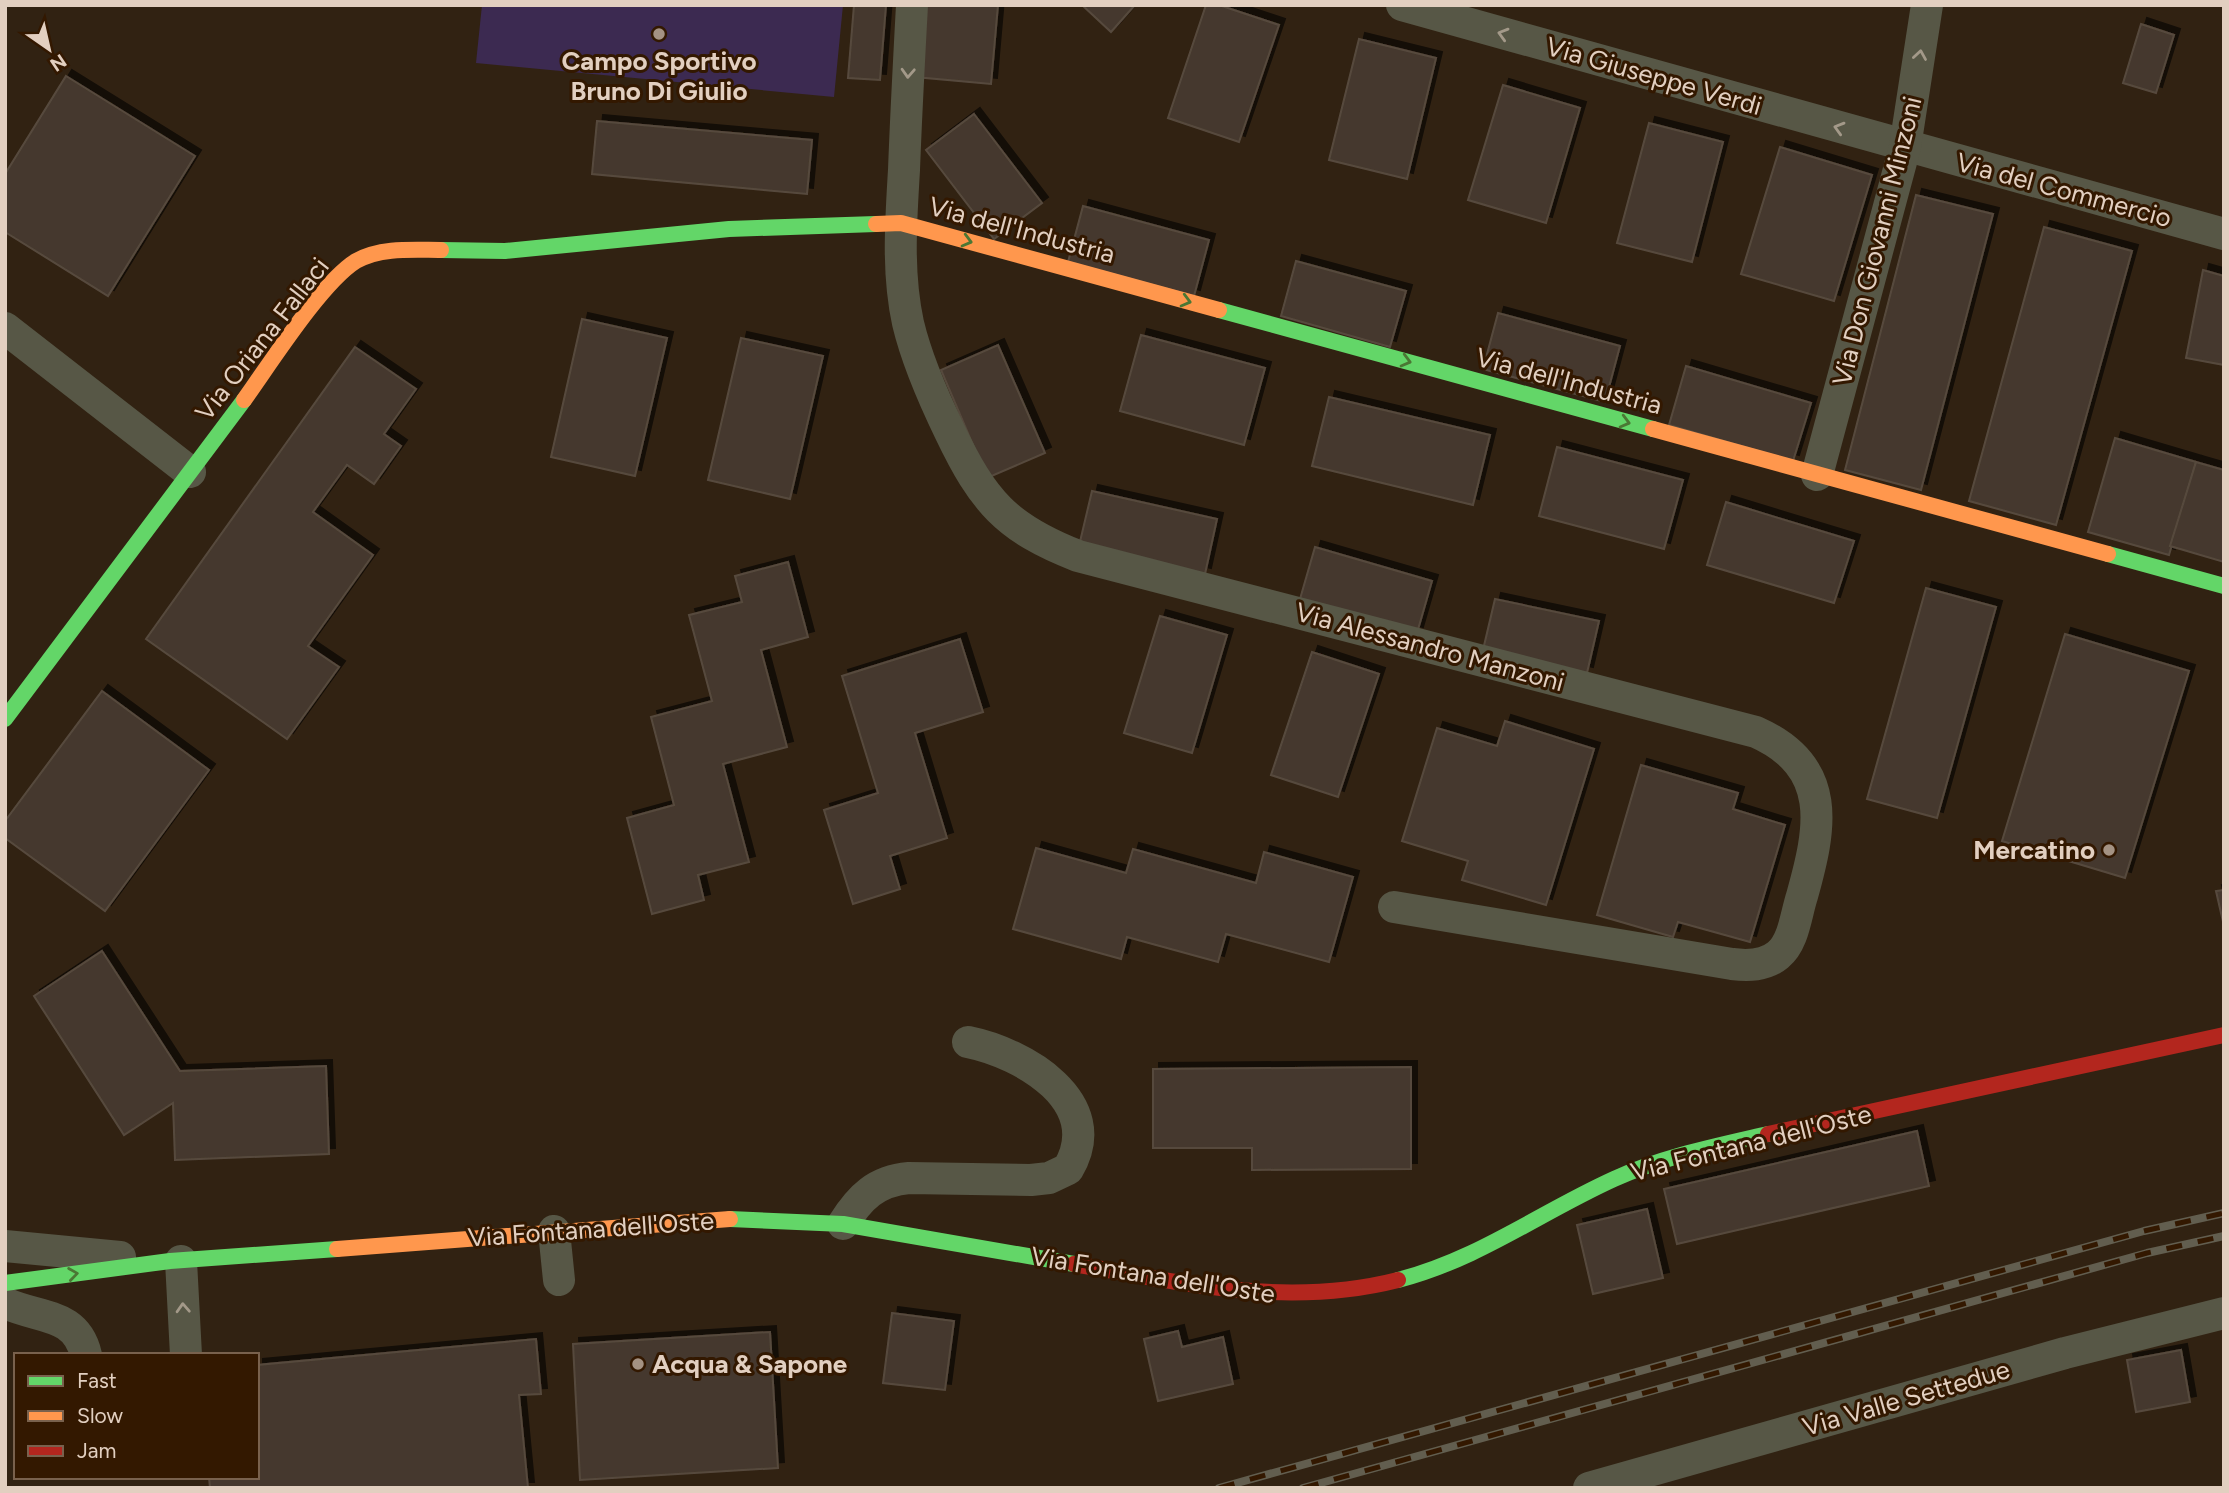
<svg xmlns="http://www.w3.org/2000/svg" width="2229" height="1493" viewBox="0 0 2229 1493" font-family="Figtree,sans-serif">
	<style>
		.green { fill: #3c2a51 }
		.building { fill: #45392d; stroke: #574a3e; stroke-width: 2; filter: url(#shadow) }
		.lines { fill: none; stroke-linecap: round; stroke-linejoin: round }
		.street { stroke: #575746; stroke-width: 32 }
		.fast { stroke: #63d668; stroke-width: 16 }
		.slow { stroke: #ff974d; stroke-width: 16 }
		.jam { stroke: #b3261e; stroke-width: 16 }
		.rail-casing { stroke: #625e4f; stroke-width: 8 }
		.rail { stroke: #331800; stroke-width: 5; stroke-dasharray: 16; stroke-linecap: butt }
		.oneway { stroke: #a39989 }
		.oneway2 { stroke: #4b7734 }
		.poi-dot { fill: #a49283; stroke: #331800; stroke-width: 2.5 }
		.labels { text-anchor: middle; stroke-width: 6; stroke-linejoin: round; paint-order: stroke }
		.poi-label { font-size: 26px; font-weight: bold; fill: #e2cfc0; stroke: #331800 }
		.street-label { font-size: 26px; fill: #e2cfc0; stroke: #331800 }
	</style>
	<defs>
		<filter id="shadow"><feDropShadow dx="6" dy="-6" stdDeviation="0" flood-color="#0009"/></filter>
	</defs>
	<rect width="100%" height="100%" fill="#312212"/>
	<path class="green" d="M 482,5 L 843,5 L 834,97 L 476,63 Z"/>
	<g class="building">
		<path d="M 854,5 L 886,5 L 880,80 L 848,78 Z"/>
		<path d="M 921,5 L 998,5 L 991,84 L 915,77 Z"/>
		<path d="M 1082,5 L 1135,5 L 1111,32 Z"/>
		<path d="M 1206,5 L 1219,5 L 1279,25 L 1239,142 L 1168,118 Z"/>
		<path d="M 2141,24 L 2174,35 L 2156,93 L 2123,83 Z"/>
		<path d="M 1359,39 L 1436,58 L 1407,179 L 1329,160 Z"/>
		<path d="M 66,76 L 195,156 L 108,296 L 5,232 L 5,174 Z"/>
		<path d="M 1503,85 L 1580,108 L 1546,223 L 1468,200 Z"/>
		<path d="M 974,114 L 1042,203 L 994,239 L 926,150 Z"/>
		<path d="M 597,121 L 812,140 L 807,194 L 592,174 Z"/>
		<path d="M 1649,123 L 1723,142 L 1692,262 L 1617,243 Z"/>
		<path d="M 1780,147 L 1872,175 L 1834,301 L 1741,274 Z"/>
		<path d="M 1916,195 L 1993,214 L 1921,490 L 1845,470 Z"/>
		<path d="M 1083,206 L 1209,240 L 1194,296 L 1068,262 Z"/>
		<path d="M 2044,227 L 2132,251 L 2056,525 L 1969,501 Z"/>
		<path d="M 1296,261 L 1406,291 L 1390,347 L 1281,316 Z"/>
		<path d="M 2203,270 L 2224,276 L 2224,365 L 2186,358 Z"/>
		<path d="M 1498,313 L 1620,346 L 1605,402 L 1483,369 Z"/>
		<path d="M 582,319 L 667,338 L 635,476 L 551,457 Z"/>
		<path d="M 1141,335 L 1265,368 L 1244,445 L 1120,411 Z"/>
		<path d="M 741,338 L 823,356 L 790,499 L 708,480 Z"/>
		<path d="M 998,345 L 1045,453 L 987,478 L 941,370 Z"/>
		<path d="M 355,347 L 416,389 L 384,434 L 401,446 L 374,484 L 347,465 L 313,512 L 373,555 L 308,646 L 339,667 L 287,739 L 146,639 Z"/>
		<path d="M 1686,366 L 1811,403 L 1793,461 L 1669,425 Z"/>
		<path d="M 1329,397 L 1490,435 L 1473,505 L 1312,466 Z"/>
		<path d="M 2115,438 L 2196,462 L 2169,555 L 2088,532 Z"/>
		<path d="M 1557,447 L 1683,480 L 1664,549 L 1539,516 Z"/>
		<path d="M 2196,462 L 2224,470 L 2224,562 L 2170,546 Z"/>
		<path d="M 1092,491 L 1217,519 L 1205,574 L 1079,546 Z"/>
		<path d="M 1726,502 L 1854,541 L 1834,603 L 1707,565 Z"/>
		<path d="M 1315,547 L 1432,581 L 1417,633 L 1300,599 Z"/>
		<path d="M 788,562 L 808,637 L 761,650 L 787,747 L 723,764 L 749,862 L 698,875 L 704,900 L 652,914 L 627,818 L 674,805 L 651,717 L 712,701 L 689,615 L 742,602 L 735,576 Z"/>
		<path d="M 1926,588 L 1996,607 L 1937,818 L 1867,799 Z"/>
		<path d="M 1495,599 L 1599,621 L 1587,673 L 1483,650 Z"/>
		<path d="M 1160,616 L 1227,635 L 1192,753 L 1124,733 Z"/>
		<path d="M 2065,634 L 2189,671 L 2125,878 L 2002,841 Z"/>
		<path d="M 960,639 L 983,712 L 915,733 L 947,838 L 890,856 L 900,889 L 853,904 L 824,810 L 878,793 L 842,676 Z"/>
		<path d="M 1312,652 L 1379,674 L 1338,797 L 1271,775 Z"/>
		<path d="M 102,691 L 209,770 L 105,911 L 5,838 L 5,821 Z"/>
		<path d="M 1505,721 L 1594,749 L 1546,905 L 1462,880 L 1468,861 L 1402,841 L 1437,728 L 1497,746 Z"/>
		<path d="M 1641,765 L 1738,793 L 1733,809 L 1785,825 L 1750,942 L 1678,922 L 1673,937 L 1597,915 Z"/>
		<path d="M 1036,848 L 1126,873 L 1133,849 L 1256,883 L 1264,852 L 1353,877 L 1329,962 L 1226,934 L 1218,962 L 1127,937 L 1121,959 L 1013,929 Z"/>
		<path d="M 2224,890 L 2224,926 L 2216,891 Z"/>
		<path d="M 102,951 L 180,1071 L 326,1066 L 329,1154 L 175,1160 L 173,1103 L 124,1135 L 34,996 Z"/>
		<path d="M 1411,1067 L 1411,1169 L 1252,1170 L 1252,1148 L 1153,1148 L 1153,1069 Z"/>
		<path d="M 1917,1131 L 1929,1186 L 1677,1244 L 1664,1189 Z"/>
		<path d="M 1647,1209 L 1663,1278 L 1593,1294 L 1577,1225 Z"/>
		<path d="M 892,1313 L 954,1321 L 945,1390 L 883,1383 Z"/>
		<path d="M 1178,1331 L 1182,1347 L 1223,1337 L 1233,1384 L 1158,1401 L 1144,1339 Z"/>
		<path d="M 770,1332 L 778,1468 L 580,1480 L 573,1344 Z"/>
		<path d="M 536,1339 L 541,1394 L 519,1395 L 528,1488 L 210,1488 L 209,1477 L 257,1477 L 257,1365 Z"/>
		<path d="M 2181,1350 L 2190,1402 L 2136,1412 L 2127,1360 Z"/>
	</g>
	<g class="lines">
		<g class="street">
			<path d="M 912,5 C 909,60 906,115 904,170 C 901,221 897,272 908,323 C 917,361 933,397 950,432 C 983,501 1006,528 1078,556 L 1756,732 C 1834,767 1821,828 1802,896 C 1796,914 1794,942 1778,955 C 1765,966 1748,966 1732,964 L 1394,907"/>
			<path d="M 1402,5 L 2224,234"/>
			<path d="M 5,328 L 190,472"/>
			<path d="M 1817,475 L 1905,147 L 1927,5"/>
			<path d="M 843,1224 C 860,1197 876,1181 909,1178 L 1031,1180 L 1049,1178 L 1068,1169 C 1108,1102 1023,1053 968,1042"/>
			<path d="M 554,1231 L 559,1280"/>
			<path d="M 5,1246 L 120,1257"/>
			<path d="M 181,1261 L 186,1355"/>
			<path d="M 5,1303 C 39,1319 76,1312 86,1355"/>
			<path d="M 1589,1488 L 2065,1353 L 2224,1313"/>
		</g>
		<g class="fast">
			<path d="M 441,250 L 505,251 L 729,229 L 876,224"/>
			<path d="M 1219,310 L 1653,429"/>
			<path d="M 2108,554 L 2224,586"/>
			<path d="M 5,719 L 244,400"/>
			<path d="M 730,1219 L 843,1224 L 1074,1264"/>
			<path d="M 1398,1280 C 1479,1259 1539,1213 1614,1179 C 1662,1157 1716,1146 1768,1134"/>
			<path d="M 5,1283 L 170,1261 L 337,1249"/>
		</g>
		<g class="slow">
			<path d="M 876,224 L 901,223 L 1219,310"/>
			<path d="M 244,400 C 270,364 321,283 356,261 C 382,247 413,250 441,250"/>
			<path d="M 1653,429 L 2108,554"/>
			<path d="M 337,1249 L 730,1219"/>
		</g>
		<g class="jam">
			<path d="M 1768,1134 L 2224,1035"/>
			<path d="M 1074,1264 C 1182,1283 1288,1308 1398,1280"/>
		</g>
		<defs>
			<g id="rail">
				<path d="M 1219,1488 L 2144,1231 L 2224,1213"/>
				<path d="M 1303,1488 L 2147,1253 L 2224,1236"/>
			</g>
		</defs>
		<use href="#rail" class="rail-casing"/>
		<use href="#rail" class="rail"/>
	</g>
	<defs><path id="oneway-chevron" d="M-2-3.5L2.5 0L-2 3.5" fill="none" stroke-width="1.6" stroke-linecap="round" stroke-linejoin="round" transform="scale(1.75)"/></defs>
	<g class="oneway">
		<use href="#oneway-chevron" transform="translate(1503 34) rotate(-164)"/>
		<use href="#oneway-chevron" transform="translate(1920 55) rotate(-81)"/>
		<use href="#oneway-chevron" transform="translate(908 73) rotate(93)"/>
		<use href="#oneway-chevron" transform="translate(1839 128) rotate(-164)"/>
		<use href="#oneway-chevron" transform="translate(183 1308) rotate(-93)"/>
	</g>
	<g class="oneway2">
		<use href="#oneway-chevron" transform="translate(967 241) rotate(15)"/>
		<use href="#oneway-chevron" transform="translate(1186 301) rotate(15)"/>
		<use href="#oneway-chevron" transform="translate(1406 361) rotate(15)"/>
		<use href="#oneway-chevron" transform="translate(1625 422) rotate(15)"/>
		<use href="#oneway-chevron" transform="translate(73 1274) rotate(-8)"/>
	</g>
	<g class="poi-dot">
		<circle cx="659" cy="34" r="7"/>
		<circle cx="2109" cy="850" r="7"/>
		<circle cx="638" cy="1364" r="7"/>
	</g>
	<g class="labels">
		<g class="poi-label">
			<text x="659" y="70">Campo Sportivo<tspan x="659" dy="30">Bruno Di Giulio</tspan></text>
			<text x="2095" y="859" text-anchor="end">Mercatino</text>
			<text x="652" y="1373" text-anchor="start">Acqua &amp; Sapone</text>
		</g>
		<g class="street-label">
			<text transform="translate(1654 76) rotate(16)" y="9">Via Giuseppe Verdi</text>
			<text transform="translate(2064 190) rotate(15)" y="9">Via del Commercio</text>
			<text transform="translate(1022 230) rotate(15)" y="9">Via dell'Industria</text>
			<text transform="translate(1877 241) rotate(-76)" y="9">Via Don Giovanni Minzoni</text>
			<text transform="translate(262 339) rotate(-52)" y="9">Via Oriana Fallaci</text>
			<text transform="translate(1569 381) rotate(15)" y="9">Via dell'Industria</text>
			<text transform="translate(1430 647) rotate(15)" y="9">Via Alessandro Manzoni</text>
			<text transform="translate(1751 1143) rotate(-14)" y="9">Via Fontana dell'Oste</text>
			<text transform="translate(591 1229) rotate(-4)" y="9">Via Fontana dell'Oste</text>
			<text transform="translate(1153 1275) rotate(9)" y="9">Via Fontana dell'Oste</text>
			<text transform="translate(1906 1398) rotate(-16)" y="9">Via Valle Settedue</text>
		</g>
	</g>
	<rect width="2229" height="1493" fill="none" stroke="#e2cfc0" stroke-width="14"/>
	<rect x="14" y="1353" width="245" height="126" fill="#331800" stroke="#79614d" stroke-width="2"/>
	<rect x="28" y="1376" width="35" height="10" fill="#63d668" stroke="#79614d" stroke-width="2"/>
	<text x="77" y="1388" font-size="21" fill="#e2cfc0">Fast</text>
	<rect x="28" y="1411" width="35" height="10" fill="#ff974d" stroke="#79614d" stroke-width="2"/>
	<text x="77" y="1423" font-size="21" fill="#e2cfc0">Slow</text>
	<rect x="28" y="1446" width="35" height="10" fill="#b3261e" stroke="#79614d" stroke-width="2"/>
	<text x="77" y="1458" font-size="21" fill="#e2cfc0">Jam</text>
	<g transform="translate(49 49) rotate(146)" stroke="#331800" stroke-width="5" paint-order="stroke">
	<path d="M0-5L12 26L0 18L-12 26Z" fill="#e2cfc0"/>
	<text y="-10" font-size="19" font-weight="bold" text-anchor="middle" fill="#e2cfc0">N</text>
	</g>
</svg>
